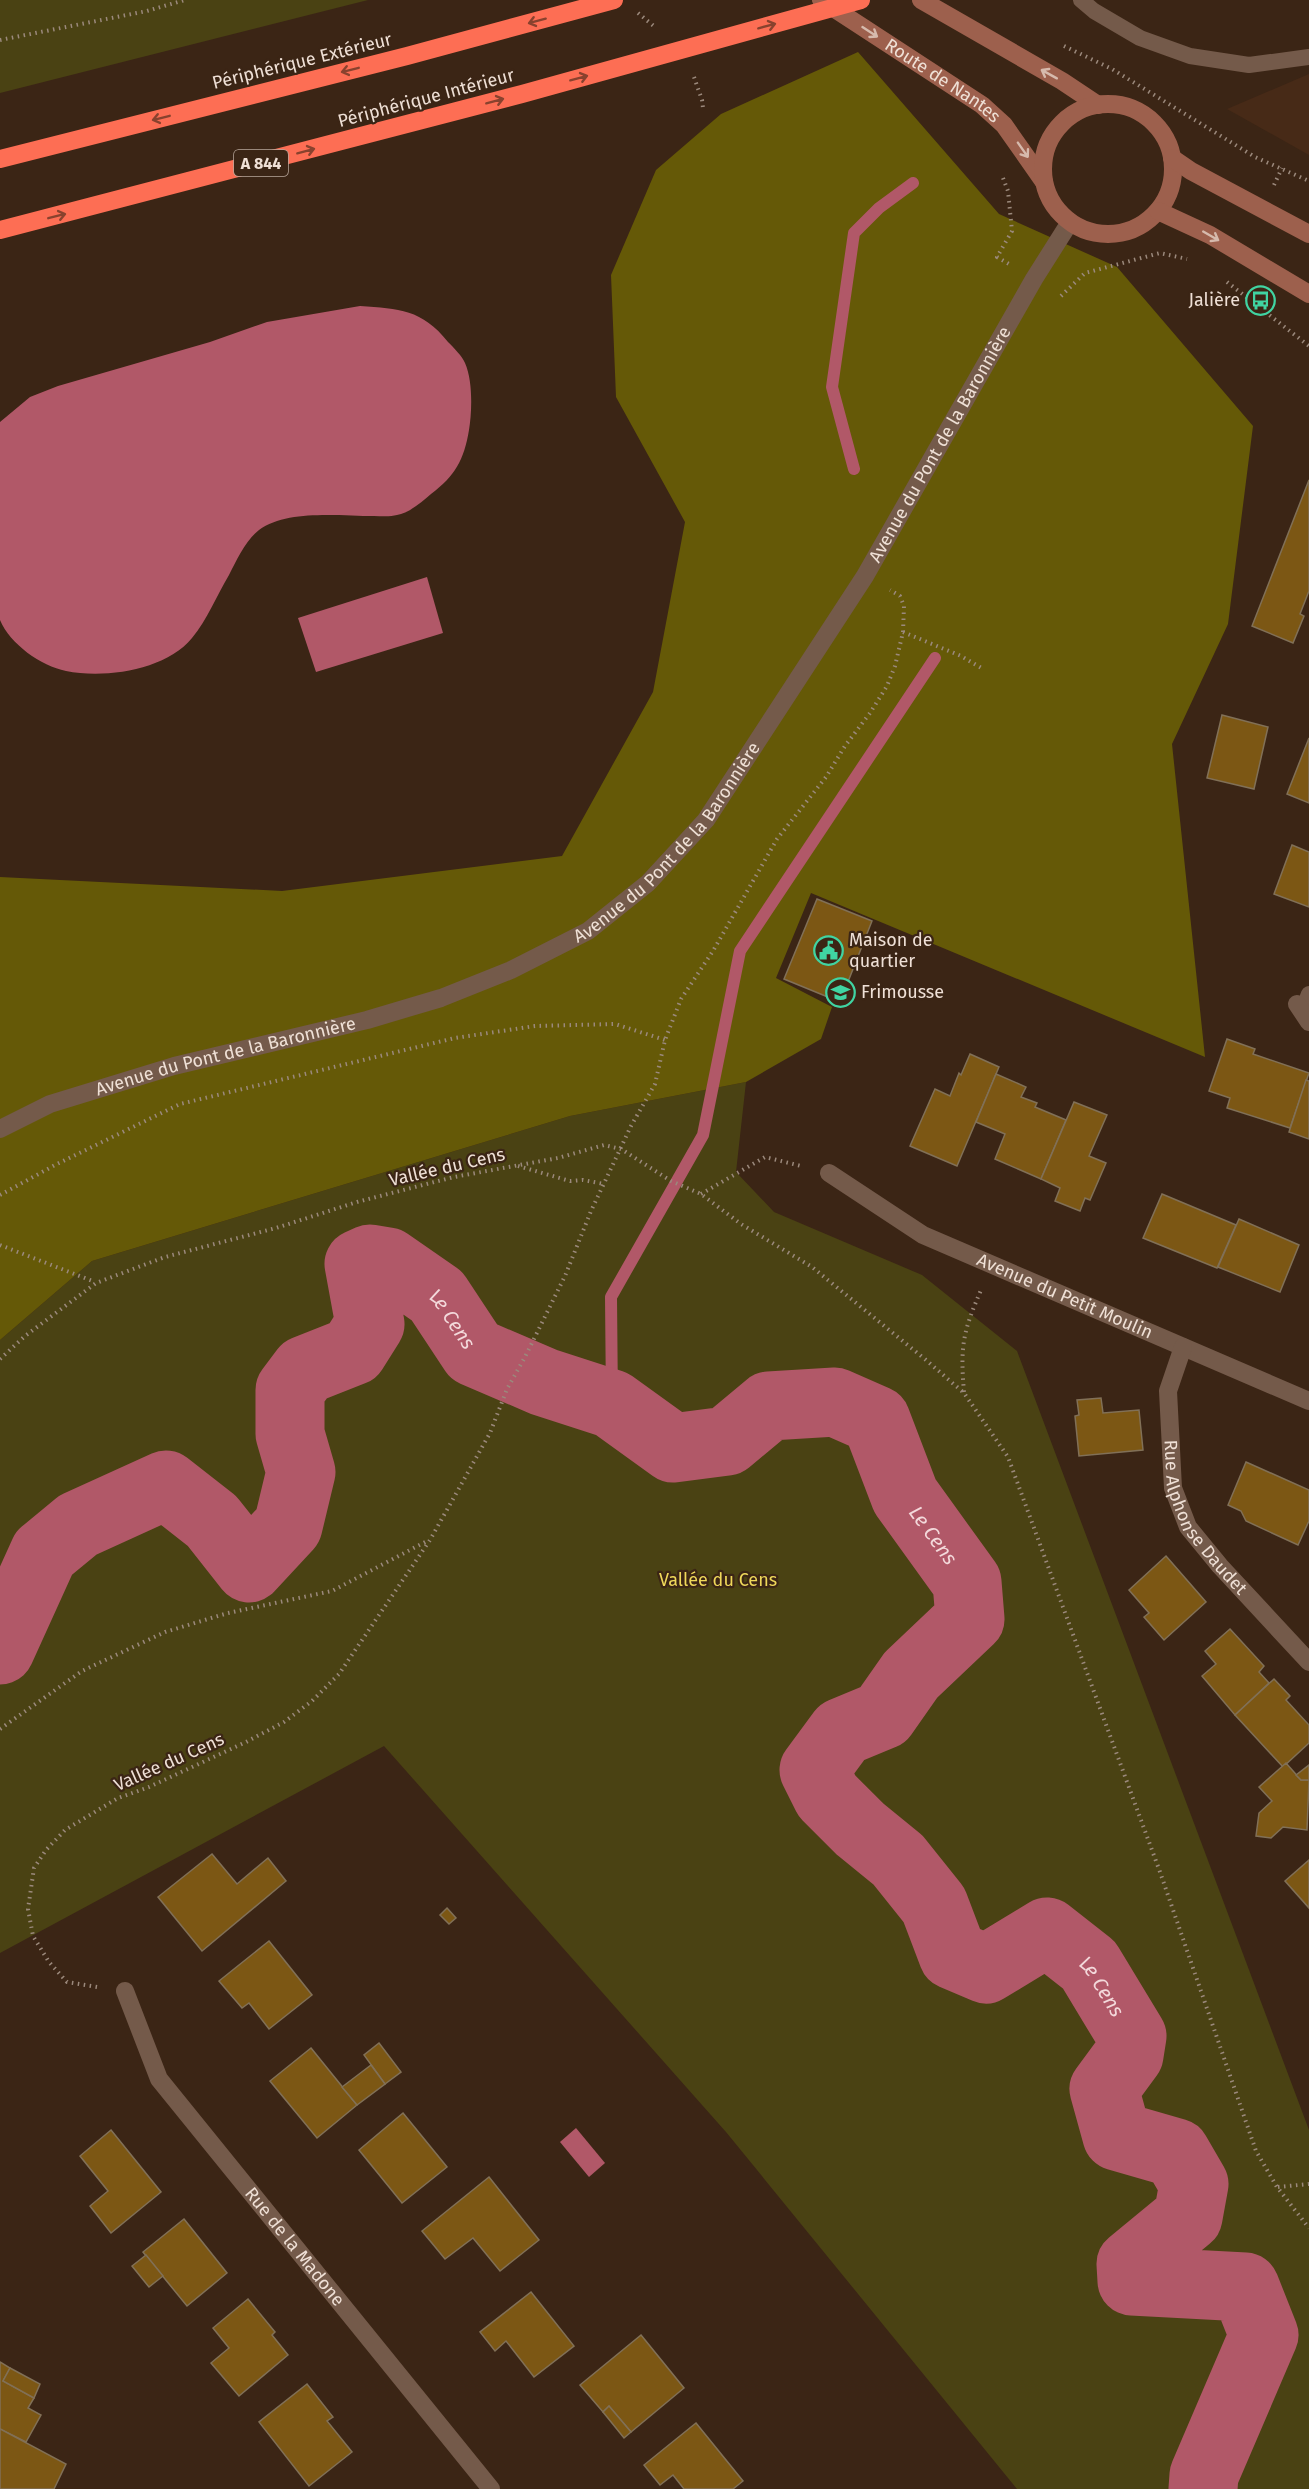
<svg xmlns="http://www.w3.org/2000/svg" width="1309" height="2489" viewBox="0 0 1309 2489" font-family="'Fira Sans',sans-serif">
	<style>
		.built { fill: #472a17 }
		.green { fill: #4a4213 }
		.forest { fill: #655907 }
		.water { fill: #b15868 }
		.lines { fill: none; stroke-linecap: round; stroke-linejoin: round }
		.stream { stroke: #b15868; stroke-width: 12 }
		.river { stroke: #b15868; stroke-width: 69 }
		.building { fill: #7c5714; stroke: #817057; stroke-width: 1.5 }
		.path { stroke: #9b897c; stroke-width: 4; stroke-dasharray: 1.5 4.5; stroke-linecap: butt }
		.service { stroke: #745a4a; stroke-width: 16 }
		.minor { stroke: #745a4a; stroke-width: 18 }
		.tertiary { stroke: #745a4a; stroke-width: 18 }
		.secondary { stroke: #9d604d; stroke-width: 18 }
		.motorway { stroke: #fd6e54; stroke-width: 18 }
		.oneway { stroke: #89422e }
		.oneway2 { stroke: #d6baad }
		.labels { text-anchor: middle; stroke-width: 4.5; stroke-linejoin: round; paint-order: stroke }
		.shield { fill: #3b2515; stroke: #b9a89c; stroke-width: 1.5 }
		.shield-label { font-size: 16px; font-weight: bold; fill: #efe0d6 }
		.street-label { font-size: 18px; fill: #efe0d6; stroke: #3b2515 }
		.poi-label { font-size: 18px; fill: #efe0d6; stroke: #3b2515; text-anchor: start }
		.park-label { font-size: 18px; fill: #efd85a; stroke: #3b2515 }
		.water-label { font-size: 20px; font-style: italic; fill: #f3d9db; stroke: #3b2515 }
	</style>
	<rect width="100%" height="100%" fill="#3b2515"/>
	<path class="built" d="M 1309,74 L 1309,155 L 1227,109 Z"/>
	<g class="green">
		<path d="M 0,0 L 368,0 L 0,93 Z"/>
		<path d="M 746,1082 L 736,1172 L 774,1212 L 922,1275 L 1017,1351 L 1309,2130 L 1309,2489 L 1017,2489 L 726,2132 L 384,1746 L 0,1953 L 0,1340 L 92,1261 L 570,1116 Z"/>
	</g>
	<path class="forest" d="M 858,52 L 999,214 L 1117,267 L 1253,426 L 1228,624 L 1172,744 L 1205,1057 L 811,893 L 776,978 L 832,1007 L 821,1039 L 746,1082 L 570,1116 L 92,1261 L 0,1340 L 0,877 L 282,891 L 562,856 L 653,692 L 685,522 L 616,397 L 611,275 L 656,170 L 721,114 Z"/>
	<g class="water">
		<path d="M 360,306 C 399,309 422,309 448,342 C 454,348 462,356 465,363 C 473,381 472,412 469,430 C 464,460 455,476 431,494 C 422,502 409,513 397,515 C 390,517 381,516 374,516 C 340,516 287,509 259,530 C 245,541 237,560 229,575 C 217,595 207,620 192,638 C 166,670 105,679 66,671 C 41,666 10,644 0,620 L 0,422 L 30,397 L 58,386 L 210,342 L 267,322 Z"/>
		<path d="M 427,577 L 443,633 L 316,672 L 298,618 Z"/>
		<path d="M 576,2128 L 605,2163 L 589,2177 L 560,2142 Z"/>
	</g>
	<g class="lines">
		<g class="stream">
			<path d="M 854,469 L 832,387 L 854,233 L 879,208 L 913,183"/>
			<path d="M 612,1404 L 611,1297 L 703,1135 L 740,951 L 935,658"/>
		</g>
		<path class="river" id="s1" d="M 0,1650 L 44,1553 L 78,1525 L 166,1485 L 212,1521 L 249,1568 L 288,1526 L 301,1472 L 290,1434 L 290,1390 L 305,1370 L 353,1351 L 370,1324 L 359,1264 L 370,1259 L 388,1262 L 437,1296 L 474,1352 L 544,1382 L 612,1404 L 673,1448 L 727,1441 L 769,1406 L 835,1402 L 876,1420 L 905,1496 L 967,1582 L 970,1619 L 911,1675 L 883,1715 L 842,1732 L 814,1770 L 827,1796 L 860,1829 L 898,1860 L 934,1905 L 953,1955 L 986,1969 L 1047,1932 L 1089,1965 L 1132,2036 L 1129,2055 L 1104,2089 L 1117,2136 L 1176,2153 L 1194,2184 L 1188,2217 L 1131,2264 L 1132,2281 L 1245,2287 L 1264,2335 L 1204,2475 L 1203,2489"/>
	</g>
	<g class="building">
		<path d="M 1309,480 L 1309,591 L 1300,614 L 1304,616 L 1293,643 L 1252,626 Z"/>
		<path d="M 1222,715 L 1268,727 L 1254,789 L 1207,778 Z"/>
		<path d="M 1309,738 L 1309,803 L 1287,794 Z"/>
		<path d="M 1292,845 L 1309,852 L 1309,907 L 1274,894 Z"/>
		<path d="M 817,899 L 872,921 L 840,1002 L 784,979 Z"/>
		<path d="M 1227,1039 L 1255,1049 L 1253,1054 L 1309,1073 L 1290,1128 L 1227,1108 L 1230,1098 L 1209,1091 Z"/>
		<path d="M 970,1054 L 999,1067 L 957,1166 L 910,1146 L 935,1089 L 950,1096 L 959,1073 L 961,1075 Z"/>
		<path d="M 996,1074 L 1026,1087 L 1021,1097 L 1037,1103 L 1035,1107 L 1066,1120 L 1041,1179 L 995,1159 L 1005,1134 L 976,1122 Z"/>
		<path d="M 1306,1080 L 1309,1081 L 1309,1139 L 1289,1132 Z"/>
		<path d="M 1074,1102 L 1107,1115 L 1089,1156 L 1106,1163 L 1090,1200 L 1085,1198 L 1080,1211 L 1055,1201 L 1060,1188 L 1041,1179 Z"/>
		<path d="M 1162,1194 L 1236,1225 L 1217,1268 L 1143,1238 Z"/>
		<path d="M 1239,1219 L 1299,1245 L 1280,1292 L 1218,1267 Z"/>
		<path d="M 1101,1398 L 1103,1413 L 1139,1410 L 1143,1450 L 1079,1456 L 1075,1416 L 1079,1415 L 1077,1400 Z"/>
		<path d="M 1246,1462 L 1309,1490 L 1309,1521 L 1298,1545 L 1246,1521 L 1241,1511 L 1228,1505 Z"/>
		<path d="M 1166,1556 L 1206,1602 L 1164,1640 L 1144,1617 L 1149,1613 L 1129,1590 Z"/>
		<path d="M 1230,1629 L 1264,1666 L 1259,1672 L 1269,1683 L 1235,1715 L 1202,1676 L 1216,1664 L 1205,1651 Z"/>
		<path d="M 1274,1679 L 1290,1696 L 1286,1700 L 1309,1725 L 1309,1743 L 1283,1767 L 1235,1715 Z"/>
		<path d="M 1286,1763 L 1301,1780 L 1309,1780 L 1307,1830 L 1283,1827 L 1271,1838 L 1256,1836 L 1259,1813 L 1272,1801 L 1259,1787 Z"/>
		<path d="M 1309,1765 L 1309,1780 L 1301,1780 L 1296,1775 Z"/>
		<path d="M 212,1854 L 237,1884 L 268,1858 L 286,1881 L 202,1951 L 158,1897 Z"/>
		<path d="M 1309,1860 L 1309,1908 L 1285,1881 Z"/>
		<path d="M 447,1908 L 456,1918 L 449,1924 L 440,1915 Z"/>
		<path d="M 269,1941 L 312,1995 L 269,2029 L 249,2003 L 242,2008 L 219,1981 Z"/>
		<path d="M 379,2043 L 401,2072 L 385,2084 L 364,2055 Z"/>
		<path d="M 311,2048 L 357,2105 L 317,2138 L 270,2081 Z"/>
		<path d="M 371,2065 L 385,2084 L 357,2105 L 342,2087 Z"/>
		<path d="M 403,2113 L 447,2167 L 402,2203 L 359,2150 Z"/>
		<path d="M 111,2130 L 161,2192 L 111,2233 L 90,2206 L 108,2191 L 80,2156 Z"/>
		<path d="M 489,2177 L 539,2240 L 500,2271 L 473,2238 L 445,2259 L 422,2231 Z"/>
		<path d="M 184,2219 L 227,2273 L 187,2306 L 143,2252 Z"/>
		<path d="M 146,2255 L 163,2276 L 149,2287 L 132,2266 Z"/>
		<path d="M 531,2292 L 574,2346 L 534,2377 L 506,2341 L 495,2351 L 480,2332 Z"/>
		<path d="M 248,2299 L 275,2332 L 272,2335 L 288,2355 L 239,2396 L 211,2363 L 229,2348 L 213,2328 Z"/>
		<path d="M 641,2335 L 684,2388 L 631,2432 L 609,2406 L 603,2412 L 580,2385 Z"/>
		<path d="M 0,2362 L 10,2368 L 3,2381 L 34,2398 L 28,2408 L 41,2415 L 26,2442 L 0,2429 Z"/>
		<path d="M 10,2368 L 40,2384 L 34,2398 L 3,2381 Z"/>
		<path d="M 307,2384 L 333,2417 L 327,2421 L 352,2452 L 309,2486 L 259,2422 Z"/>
		<path d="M 609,2406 L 631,2432 L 624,2438 L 603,2412 Z"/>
		<path d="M 696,2423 L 743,2481 L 733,2489 L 684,2489 L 673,2475 L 660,2485 L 644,2465 Z"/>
		<path d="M 0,2429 L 66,2464 L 54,2489 L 0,2489 Z"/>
	</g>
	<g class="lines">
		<g class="path">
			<path d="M 638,13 L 655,27"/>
			<path d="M 0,40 L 147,11 L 185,0"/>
			<path d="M 1064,46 L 1112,69 L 1255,157 L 1309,181"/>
			<path d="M 694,77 L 702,100 L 703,108"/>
			<path d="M 1003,178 L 1008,191 L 1012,231 L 997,257 L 1009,264"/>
			<path d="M 1274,185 L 1282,168"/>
			<path d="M 1227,282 L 1309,346"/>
			<path d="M 1061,296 L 1085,273 L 1160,253 L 1187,259"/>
			<path d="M 903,632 L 961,656 L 983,669"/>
			<path d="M 518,1166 L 570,1181 L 583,1180 L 604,1184"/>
			<path d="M 701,1194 L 765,1157 L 801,1166"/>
			<path d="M 0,1195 L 55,1165 L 180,1104 L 455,1038 L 535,1026 L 615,1024 L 665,1040"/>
			<path d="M 0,1245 L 95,1282"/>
			<path d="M 0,1359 L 25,1336 L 96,1283 L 165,1257 L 276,1228 L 357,1202 L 454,1177 L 558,1158 L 604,1145 L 621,1149 L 671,1181 L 701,1194 L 741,1224 L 812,1267 L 926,1360 L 964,1393 L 1008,1457 L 1160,1872 L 1256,2151 L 1277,2187 L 1309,2228"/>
			<path d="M 964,1392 C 960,1346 963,1332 981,1290"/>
			<path d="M 0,1729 L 82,1671 L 165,1632 L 228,1613 L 332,1591 L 429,1540"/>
			<path d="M 97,1987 L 67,1982 L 49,1962 L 33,1936 L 28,1909 L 34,1868 L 46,1850 L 65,1830 L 118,1798 L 149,1787 L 246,1742 L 284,1722 L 312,1701 L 339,1674 L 430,1540 L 490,1433 L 507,1389 L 525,1357 L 565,1276 L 591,1211 L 631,1126 L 655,1084 L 665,1040 L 681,999 L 713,951 L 777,839 L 826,777 L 845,746 L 870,713 L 887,686 L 895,666 L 903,632 L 904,606 L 900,596 L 890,590"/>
			<path d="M 1278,2187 L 1309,2184"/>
		</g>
		<g class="service">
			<path d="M 1081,0 L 1094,11 L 1140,38 L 1190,56 L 1249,65 L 1309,57"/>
			<path d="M 1302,1012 L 1309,994"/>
		</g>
		<g class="minor">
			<path d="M 1297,1004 L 1309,1022"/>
			<path id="s2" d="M 829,1173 L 923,1235 L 1309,1401"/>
			<path id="s3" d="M 1183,1347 L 1168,1391 L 1173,1488 L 1188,1527 L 1220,1566 L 1309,1662"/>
			<path id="s4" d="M 125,1991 L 159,2079 L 491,2489"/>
		</g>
		<path class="tertiary" id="s5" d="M 0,1129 L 50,1104 L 174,1066 L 367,1020 L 441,998 L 511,970 L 588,931 L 648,883 L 706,820 L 865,576 L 1034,279 L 1070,222"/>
		<g class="secondary">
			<path id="s6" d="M 821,0 L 982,105 L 1004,125 L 1044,182"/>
			<path d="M 921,0 L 1062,81 L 1098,105"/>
			<circle cx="1108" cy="169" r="65"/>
			<path d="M 1172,158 L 1191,171 L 1309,234"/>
			<path d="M 1158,211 L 1210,235 L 1309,294"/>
		</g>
		<g class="motorway">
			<path d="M 0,159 L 407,56 L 614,0"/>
			<path d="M 0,230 L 522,94 L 861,0"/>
		</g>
	</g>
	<defs><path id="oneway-shaft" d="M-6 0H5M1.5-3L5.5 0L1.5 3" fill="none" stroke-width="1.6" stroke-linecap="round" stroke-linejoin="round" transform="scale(1.5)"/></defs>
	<g class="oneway">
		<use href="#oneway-shaft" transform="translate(537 21) rotate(165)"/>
		<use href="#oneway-shaft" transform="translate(767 26) rotate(-15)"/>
		<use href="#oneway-shaft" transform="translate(350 70) rotate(166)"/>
		<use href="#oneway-shaft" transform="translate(579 78) rotate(-15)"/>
		<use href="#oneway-shaft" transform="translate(495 101) rotate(-15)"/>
		<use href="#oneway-shaft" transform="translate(161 118) rotate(166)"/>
		<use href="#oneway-shaft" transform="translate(306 151) rotate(-15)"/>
		<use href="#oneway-shaft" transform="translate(57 216) rotate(-14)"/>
	</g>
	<g class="oneway2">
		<use href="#oneway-shaft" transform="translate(870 32) rotate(33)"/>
		<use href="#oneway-shaft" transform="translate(1049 74) rotate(-151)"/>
		<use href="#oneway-shaft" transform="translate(1023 150) rotate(55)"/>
		<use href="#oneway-shaft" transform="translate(1211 236) rotate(30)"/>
	</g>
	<defs>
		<symbol id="bus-ring" viewBox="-11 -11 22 22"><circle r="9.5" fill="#3b2515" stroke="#40d4a2" stroke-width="1.5"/><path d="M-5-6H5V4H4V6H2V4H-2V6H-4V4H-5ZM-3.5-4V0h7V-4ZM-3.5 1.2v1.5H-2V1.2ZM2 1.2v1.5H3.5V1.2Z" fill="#40d4a2"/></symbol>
		<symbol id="civic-ring" viewBox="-11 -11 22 22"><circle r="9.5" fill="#3b2515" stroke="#40d4a2" stroke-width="1.5"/><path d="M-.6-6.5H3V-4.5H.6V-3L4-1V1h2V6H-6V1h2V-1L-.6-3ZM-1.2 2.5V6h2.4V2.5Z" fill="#40d4a2"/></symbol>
		<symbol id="school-ring" viewBox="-11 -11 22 22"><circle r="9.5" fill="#3b2515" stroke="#40d4a2" stroke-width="1.5"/><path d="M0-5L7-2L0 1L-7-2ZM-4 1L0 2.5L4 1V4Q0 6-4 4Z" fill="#40d4a2"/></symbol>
	</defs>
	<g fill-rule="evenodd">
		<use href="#bus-ring" x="1244" y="284" width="33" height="33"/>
		<use href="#civic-ring" x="812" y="934" width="33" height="33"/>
		<use href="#school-ring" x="824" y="976" width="33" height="33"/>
	</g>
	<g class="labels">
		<rect class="shield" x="234" y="150" width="54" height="26" rx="4.5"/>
		<g class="shield-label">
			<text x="261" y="169">A 844</text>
		</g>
		<g class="street-label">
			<text transform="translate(302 61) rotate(-14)" y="6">Périphérique Extérieur</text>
			<text dy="6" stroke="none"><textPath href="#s6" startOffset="146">Route de Nantes</textPath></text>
			<text transform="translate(426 98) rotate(-15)" y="6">Périphérique Intérieur</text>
			<text dy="6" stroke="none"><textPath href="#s5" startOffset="1228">Avenue du Pont de la Baronnière</textPath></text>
			<text dy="6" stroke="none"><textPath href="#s5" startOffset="742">Avenue du Pont de la Baronnière</textPath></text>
			<text dy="6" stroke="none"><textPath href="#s5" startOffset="238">Avenue du Pont de la Baronnière</textPath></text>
			<text transform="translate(447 1167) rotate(-13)" y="6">Vallée du Cens</text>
			<text dy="6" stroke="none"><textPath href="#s2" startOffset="267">Avenue du Petit Moulin</textPath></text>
			<text dy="6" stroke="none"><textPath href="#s3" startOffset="183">Rue Alphonse Daudet</textPath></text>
			<text transform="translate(169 1762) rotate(-24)" y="6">Vallée du Cens</text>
			<text dy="6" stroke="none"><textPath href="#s4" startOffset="310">Rue de la Madone</textPath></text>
		</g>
		<g class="poi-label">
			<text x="1240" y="306" text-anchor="end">Jalière</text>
			<text x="849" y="946">Maison de<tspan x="849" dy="21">quartier</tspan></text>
			<text x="861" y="998">Frimousse</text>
		</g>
		<g class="park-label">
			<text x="718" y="1586">Vallée du Cens</text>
		</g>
		<g class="water-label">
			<text dy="7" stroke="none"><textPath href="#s1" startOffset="849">Le Cens</textPath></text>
			<text dy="7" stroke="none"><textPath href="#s1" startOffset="1461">Le Cens</textPath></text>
			<text dy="7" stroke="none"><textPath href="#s1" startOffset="2199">Le Cens</textPath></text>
		</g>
	</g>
</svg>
